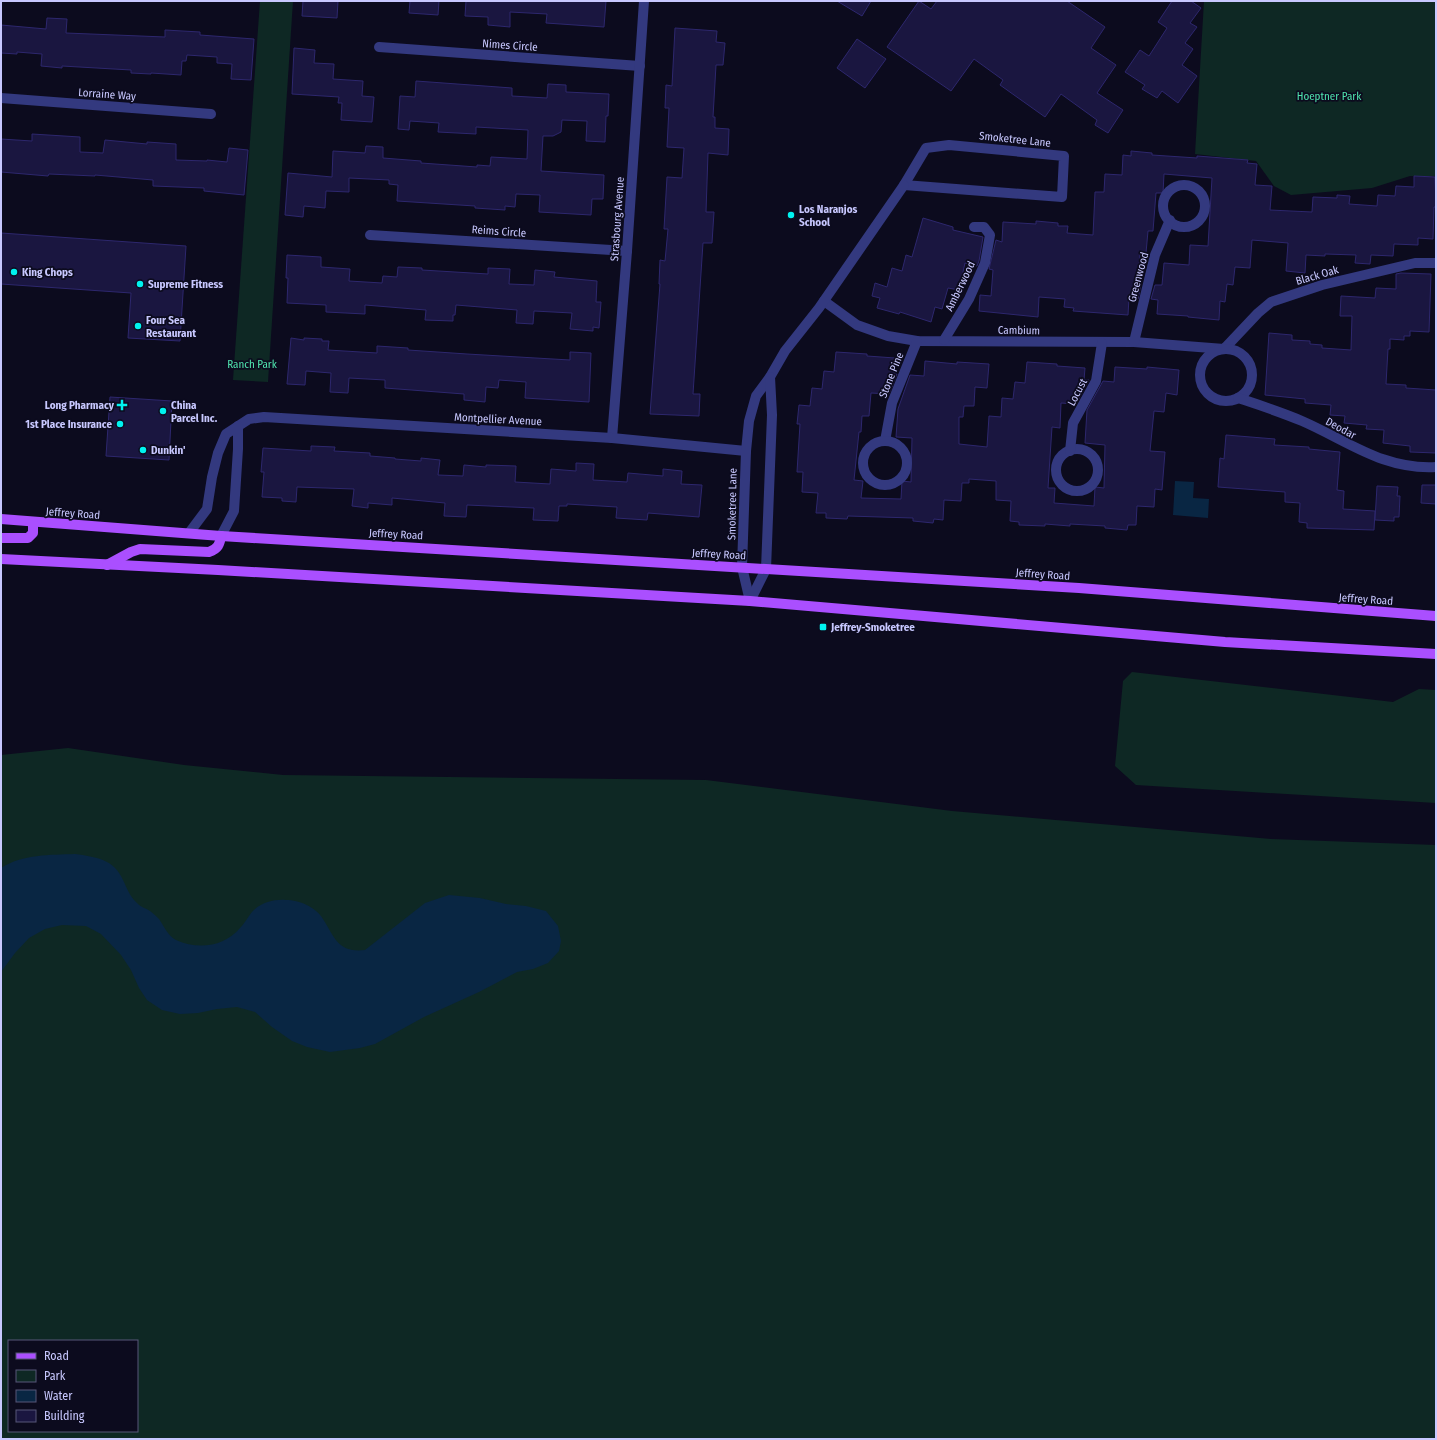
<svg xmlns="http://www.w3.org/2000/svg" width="1437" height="1440" viewBox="0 0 1437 1440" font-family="'Fira Sans Condensed',sans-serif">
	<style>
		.green { fill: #0e2824; fill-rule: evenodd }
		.water { fill: #092643 }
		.building { fill: #1a1640; stroke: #2d276d }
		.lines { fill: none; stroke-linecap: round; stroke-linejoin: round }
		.minor { stroke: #33397f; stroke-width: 10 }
		.tertiary { stroke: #33397f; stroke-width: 10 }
		.primary { stroke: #aa4fff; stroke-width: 10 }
		.poi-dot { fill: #00f3f0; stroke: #0c0b1e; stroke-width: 1.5 }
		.labels { text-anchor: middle; stroke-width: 3.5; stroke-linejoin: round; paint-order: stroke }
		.street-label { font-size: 11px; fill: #c8c8ff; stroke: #0c0b1e }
		.park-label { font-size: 11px; fill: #4fe4ae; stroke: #0c0b1e }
		.poi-label { font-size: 11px; font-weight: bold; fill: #c8c8ff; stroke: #0c0b1e; text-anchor: start }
	</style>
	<rect width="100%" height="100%" fill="#0c0b1e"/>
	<g class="green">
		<path d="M 260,1 L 293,1 L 268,382 L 233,380 Z"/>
		<path d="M 1204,1 L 1436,1 L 1436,176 L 1410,176 L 1372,188 L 1291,195 L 1274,186 L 1256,161 L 1195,154 Z"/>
		<path d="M 1132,672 L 1393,702 L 1419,689 L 1436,690 L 1436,803 L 1136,785 L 1115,766 L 1123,681 Z"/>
		<path d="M 68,748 L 184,765 L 283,775 L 706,780 L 952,811 L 1271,839 L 1436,845 L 1436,1439 L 1,1439 L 1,755 ZM 9,1341 L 137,1341 L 137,1431 L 9,1431 Z"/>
	</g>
	<g class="water">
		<path d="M 1175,481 L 1194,482 L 1193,498 L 1209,499 L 1208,518 L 1173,515 Z"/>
		<path d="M 75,854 C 96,857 114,859 123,880 C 127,888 130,897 137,903 C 140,907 146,908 150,911 C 153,913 156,916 159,919 C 164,926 168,936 176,940 C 198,950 224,947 240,928 C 246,922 249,914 255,909 C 263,902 276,899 286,900 C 299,900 316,907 323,919 C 335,938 338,953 365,950 L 425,903 L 449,895 L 480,898 L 506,904 L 526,906 L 546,911 L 558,926 L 561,941 L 559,951 L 548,963 L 533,969 L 517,972 L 479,992 L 424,1017 L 375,1044 L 360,1048 L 330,1052 L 307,1047 L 292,1041 L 272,1027 L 255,1012 L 237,1007 L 217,1009 L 198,1013 L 180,1014 L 162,1010 L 147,1000 L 139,988 L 131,970 L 121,955 L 101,934 L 86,926 L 62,925 L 45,929 L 29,938 L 15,953 L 1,972 L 1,868 C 23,854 50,855 75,854 Z"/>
	</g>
	<g class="building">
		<path d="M 303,1 L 338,1 L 337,18 L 302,16 Z"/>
		<path d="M 410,1 L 439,1 L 438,15 L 409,13 Z"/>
		<path d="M 466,1 L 606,1 L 604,27 L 546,23 L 547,14 L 510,12 L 510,27 L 488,25 L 488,17 L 465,16 Z"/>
		<path d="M 837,1 L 871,1 L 862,16 Z"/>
		<path d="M 919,1 L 931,9 L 937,1 L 1067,1 L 1105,27 L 1091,48 L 1116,65 L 1097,93 L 1123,110 L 1108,133 L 1095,125 L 1097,120 L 1061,94 L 1045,117 L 1000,85 L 1003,80 L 974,59 L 951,91 L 887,47 Z"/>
		<path d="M 1172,1 L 1191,1 L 1201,8 L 1190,23 L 1197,27 L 1185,43 L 1193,49 L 1182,65 L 1197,76 L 1178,103 L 1162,91 L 1157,98 L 1142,89 L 1145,85 L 1125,72 L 1140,50 L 1149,56 L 1167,28 L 1158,22 Z"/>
		<path d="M 47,18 L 67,19 L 66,33 L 165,37 L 165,30 L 200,32 L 200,35 L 254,39 L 251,80 L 231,79 L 232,64 L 217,63 L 217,57 L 187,55 L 186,61 L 182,61 L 181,75 L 151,73 L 151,74 L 131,73 L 131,70 L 62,66 L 62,68 L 41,66 L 42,54 L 17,52 L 17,54 L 1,53 L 1,25 L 46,29 Z"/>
		<path d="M 675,28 L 717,31 L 716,42 L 725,43 L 723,65 L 716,65 L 713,117 L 715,117 L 715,128 L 729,129 L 728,155 L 708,153 L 706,212 L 714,212 L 712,243 L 703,243 L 693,394 L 700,394 L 699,416 L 650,414 L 660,284 L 659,284 L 660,260 L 665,261 L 668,229 L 664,229 L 667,177 L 682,178 L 684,148 L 667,147 L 669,108 L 665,108 L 666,85 L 672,86 Z"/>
		<path d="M 857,39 L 886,59 L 865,88 L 837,68 Z"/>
		<path d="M 294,48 L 315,50 L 314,63 L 334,64 L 333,79 L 363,81 L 362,96 L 374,97 L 372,122 L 341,120 L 342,103 L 338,103 L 339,97 L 292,94 Z"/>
		<path d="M 416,81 L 512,88 L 512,96 L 547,98 L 548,84 L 566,85 L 566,92 L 609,94 L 608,116 L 606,116 L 605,142 L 586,141 L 587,121 L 562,120 L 561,132 L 553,136 L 543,136 L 541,171 L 604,175 L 603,199 L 592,199 L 591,215 L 539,212 L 540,195 L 516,194 L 515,207 L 505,206 L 505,210 L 475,208 L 475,206 L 397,201 L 398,185 L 389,184 L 389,180 L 349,178 L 349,192 L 326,191 L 325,208 L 304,206 L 303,217 L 285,215 L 288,173 L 332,177 L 333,151 L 365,153 L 366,146 L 383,147 L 383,158 L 421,161 L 421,163 L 477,167 L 477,165 L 490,166 L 491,157 L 527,159 L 528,130 L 476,127 L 476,134 L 438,132 L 439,123 L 410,121 L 409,130 L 398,129 L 400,96 L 415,97 Z"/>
		<path d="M 32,134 L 80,137 L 80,152 L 103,153 L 105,140 L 147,144 L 147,142 L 176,144 L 176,160 L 207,161 L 207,160 L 227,162 L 229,148 L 248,150 L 244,195 L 204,191 L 204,188 L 153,186 L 153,180 L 95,175 L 95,176 L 49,174 L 48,176 L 1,172 L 1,139 L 32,141 Z"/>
		<path d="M 1131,151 L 1152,153 L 1152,155 L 1197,158 L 1197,156 L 1248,160 L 1247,163 L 1257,164 L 1255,185 L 1272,186 L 1270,210 L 1312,212 L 1313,197 L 1337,198 L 1337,195 L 1350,196 L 1349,204 L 1377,206 L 1378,195 L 1395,196 L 1396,186 L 1414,187 L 1414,176 L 1435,177 L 1436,207 L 1434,207 L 1433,239 L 1418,238 L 1418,245 L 1394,244 L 1393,256 L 1371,255 L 1370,264 L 1355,263 L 1356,255 L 1325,254 L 1325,256 L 1306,255 L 1305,273 L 1286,271 L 1288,243 L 1252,240 L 1250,268 L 1235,267 L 1233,285 L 1227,284 L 1225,302 L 1220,301 L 1219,320 L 1188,317 L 1188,316 L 1157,314 L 1158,300 L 1151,299 L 1155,285 L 1162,285 L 1164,263 L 1189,265 L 1190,245 L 1208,246 L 1212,178 L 1164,174 L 1163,193 L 1156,193 L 1153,231 L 1148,231 L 1146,253 L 1140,253 L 1138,284 L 1141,284 L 1138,299 L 1129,298 L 1128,315 L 1073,311 L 1074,308 L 1064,307 L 1065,299 L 1039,297 L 1038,317 L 979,311 L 980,295 L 991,296 L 993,270 L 989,269 L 996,240 L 1002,242 L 1003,222 L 1036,224 L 1036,221 L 1058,223 L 1058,226 L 1068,226 L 1067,233 L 1093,235 L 1095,192 L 1104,192 L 1105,174 L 1122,175 L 1123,155 L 1131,156 Z"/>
		<path d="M 923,218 L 953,227 L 953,230 L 983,237 L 979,261 L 977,266 L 965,263 L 959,290 L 948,288 L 942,309 L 935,307 L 931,322 L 900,312 L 899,314 L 877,308 L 880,298 L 872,296 L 875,283 L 887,287 L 892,268 L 902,271 L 906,255 L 912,257 Z"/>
		<path d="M 1,233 L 186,246 L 180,341 L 128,338 L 131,293 L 1,284 Z"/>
		<path d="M 287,255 L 321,257 L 321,267 L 350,269 L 349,281 L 382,283 L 383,276 L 397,277 L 398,267 L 422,268 L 422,270 L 488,274 L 488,268 L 510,269 L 509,284 L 534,285 L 535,270 L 555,272 L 554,277 L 597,281 L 596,302 L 601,302 L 599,328 L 593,327 L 593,331 L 570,329 L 572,313 L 534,311 L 533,324 L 516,323 L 517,310 L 456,305 L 455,315 L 453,315 L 453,321 L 425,320 L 426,310 L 365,305 L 365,314 L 326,312 L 326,305 L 287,303 L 288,278 L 286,278 Z"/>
		<path d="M 1401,273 L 1431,274 L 1429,332 L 1410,331 L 1410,336 L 1404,336 L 1404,340 L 1390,339 L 1390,349 L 1388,349 L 1386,384 L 1406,385 L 1406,388 L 1436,390 L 1436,453 L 1410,452 L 1410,446 L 1383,443 L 1384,430 L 1366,429 L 1367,425 L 1344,423 L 1345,416 L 1330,415 L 1331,405 L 1305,403 L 1305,399 L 1265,395 L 1269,333 L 1292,335 L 1292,340 L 1310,341 L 1310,344 L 1322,345 L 1322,348 L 1351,350 L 1352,316 L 1340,316 L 1341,296 L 1375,298 L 1376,288 L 1396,289 L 1396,274 Z"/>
		<path d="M 291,338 L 304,340 L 304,338 L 322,339 L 322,341 L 329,341 L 328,350 L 377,353 L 377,346 L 408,348 L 408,350 L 467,354 L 570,360 L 570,352 L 591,353 L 589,402 L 525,398 L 526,382 L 499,380 L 498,388 L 486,387 L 485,402 L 464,400 L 464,394 L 385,388 L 385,380 L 349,378 L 348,393 L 330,392 L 331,373 L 306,371 L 305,385 L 287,384 Z"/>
		<path d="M 836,352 L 867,354 L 867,356 L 895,358 L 894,374 L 897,374 L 889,394 L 871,393 L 869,416 L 862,416 L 861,432 L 859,432 L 854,480 L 863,481 L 861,498 L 901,499 L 902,481 L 911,482 L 912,438 L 896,437 L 898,409 L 910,375 L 924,376 L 925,361 L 957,364 L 957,362 L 989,364 L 987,388 L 975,387 L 974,406 L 964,406 L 963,417 L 959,417 L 959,444 L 987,447 L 989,416 L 1001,417 L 1002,398 L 1013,399 L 1015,382 L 1025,383 L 1027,362 L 1057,364 L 1057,366 L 1085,368 L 1084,380 L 1089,380 L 1076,404 L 1061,403 L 1060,428 L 1052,427 L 1048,488 L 1055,488 L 1054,503 L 1094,506 L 1095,487 L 1104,488 L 1105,445 L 1085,443 L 1087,410 L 1103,381 L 1114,382 L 1115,367 L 1147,369 L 1147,367 L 1179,370 L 1177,395 L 1166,393 L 1164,412 L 1154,411 L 1150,451 L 1165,452 L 1162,490 L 1155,489 L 1154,507 L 1137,506 L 1136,525 L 1128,525 L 1127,530 L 1105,528 L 1105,526 L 1070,524 L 1070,526 L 1045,524 L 1045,526 L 1019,525 L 1019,522 L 1010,521 L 1011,501 L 996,500 L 996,481 L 969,479 L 969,483 L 962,483 L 961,501 L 944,500 L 943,520 L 934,519 L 933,523 L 913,521 L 913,518 L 848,516 L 847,519 L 826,518 L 826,513 L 816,513 L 818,493 L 802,492 L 803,472 L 797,472 L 800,424 L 797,424 L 799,405 L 810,406 L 812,388 L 822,389 L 824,371 L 834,372 Z"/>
		<path d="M 110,397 L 172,401 L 169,460 L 106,456 Z"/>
		<path d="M 1226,435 L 1275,439 L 1274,445 L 1309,447 L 1309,449 L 1340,452 L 1337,490 L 1344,491 L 1343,509 L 1375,511 L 1374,530 L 1307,528 L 1307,523 L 1299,522 L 1300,503 L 1285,502 L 1285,492 L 1218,487 L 1220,458 L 1224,459 Z"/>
		<path d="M 311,446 L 335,447 L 334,451 L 370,453 L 370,456 L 395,458 L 395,459 L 421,461 L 421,458 L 440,460 L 438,475 L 463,476 L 464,465 L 486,467 L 486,465 L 516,466 L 515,482 L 550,484 L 551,469 L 576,471 L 576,463 L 594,464 L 593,480 L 627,482 L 628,473 L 663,476 L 663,469 L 682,471 L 681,484 L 702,485 L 699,517 L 648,513 L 647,520 L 616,518 L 617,507 L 567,504 L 567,506 L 559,506 L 558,521 L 533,520 L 534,508 L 467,505 L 466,517 L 444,516 L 445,503 L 392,498 L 392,505 L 368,503 L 368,508 L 352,506 L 354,489 L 297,487 L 296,502 L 282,501 L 282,498 L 262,497 L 264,472 L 261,472 L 263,448 L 311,451 Z"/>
		<path d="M 1422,485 L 1436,485 L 1436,504 L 1421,503 Z"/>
		<path d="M 1377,486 L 1398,487 L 1397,496 L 1400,496 L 1399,517 L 1394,517 L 1394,521 L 1375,520 Z"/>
	</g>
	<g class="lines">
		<g class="minor">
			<path d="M 379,47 L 640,66"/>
			<path d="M 1,98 L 211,114"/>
			<path d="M 949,145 L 1064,156 L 1062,197 L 904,185 L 926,148 Z"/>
			<circle cx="1184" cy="206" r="21"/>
			<path d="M 370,235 L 627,251"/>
			<path d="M 824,301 L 857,325 L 888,336 L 917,341 L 1134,342 L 1224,349 L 1258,313 L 1271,302 L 1322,285 L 1415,263 L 1436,263"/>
			<path d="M 944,340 L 969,299 L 985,263 L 990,235 L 984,227 L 974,227"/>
			<path d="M 1134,342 L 1155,255 L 1170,220"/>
			<circle cx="1226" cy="375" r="26"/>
			<path d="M 1238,398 C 1259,405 1281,412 1302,421 C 1348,441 1383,470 1436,467"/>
			<path d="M 885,441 L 892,403 L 917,341"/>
			<circle cx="885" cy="463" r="22"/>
			<circle cx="1077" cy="470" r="21"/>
			<path d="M 1070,451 L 1073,423 L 1096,381 L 1102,343"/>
		</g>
		<g class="tertiary">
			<path d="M 612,438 L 627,251 L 644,1"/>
			<path d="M 189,533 L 207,509 L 212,477 L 218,453 L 226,434 L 249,419 L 264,417 L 612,438 L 746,451"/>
			<path d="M 221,536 L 234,511 L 238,449 L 238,426"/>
			<path d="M 750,601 L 742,567 L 746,451 L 749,421 L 756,396 L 770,377 L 785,351 L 819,308 L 904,185"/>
			<path d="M 750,601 L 766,569 L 772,415 L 770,377"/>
		</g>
		<g class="primary">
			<path d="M 1,519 L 221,536 L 1079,588 L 1436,616"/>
			<path d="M 1,538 L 28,538 L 33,533 L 33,522"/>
			<path d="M 1,559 L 218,570 L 750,601 L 1225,642 L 1436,654"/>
			<path d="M 107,565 L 131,552 L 140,549 L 209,552 C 218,549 220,544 221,536"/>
		</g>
	</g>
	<g class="poi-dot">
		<circle cx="791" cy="215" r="4"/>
		<circle cx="14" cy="272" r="4"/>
		<circle cx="140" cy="284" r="4"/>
		<circle cx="138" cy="326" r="4"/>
		<path d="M120 399h4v4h4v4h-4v4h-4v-4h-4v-4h4z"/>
		<circle cx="163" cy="411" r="4"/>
		<circle cx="120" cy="424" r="4"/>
		<circle cx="143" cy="450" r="4"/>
		<rect x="819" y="623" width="8" height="8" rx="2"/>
	</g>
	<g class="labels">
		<g class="street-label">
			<text transform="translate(510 45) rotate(4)" y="4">Nimes Circle</text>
			<text transform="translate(107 94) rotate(4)" y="4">Lorraine Way</text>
			<text transform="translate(1015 139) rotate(6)" y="4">Smoketree Lane</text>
			<text transform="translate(617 219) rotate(-86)" y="4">Strasbourg Avenue</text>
			<text transform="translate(499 231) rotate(4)" y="4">Reims Circle</text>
			<text transform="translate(1317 275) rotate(-16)" y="4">Black Oak</text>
			<text transform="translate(1138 277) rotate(-75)" y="4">Greenwood</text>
			<text transform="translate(960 286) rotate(-64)" y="4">Amberwood</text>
			<text transform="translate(1019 330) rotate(1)" y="4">Cambium</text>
			<text transform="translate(891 375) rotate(-68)" y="4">Stone Pine</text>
			<text transform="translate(1077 392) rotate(-62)" y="4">Locust</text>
			<text transform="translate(498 419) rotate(3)" y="4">Montpellier Avenue</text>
			<text transform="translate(1341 428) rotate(28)" y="4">Deodar</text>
			<text transform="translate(732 504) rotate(-89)" y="4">Smoketree Lane</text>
			<text transform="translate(73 513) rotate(4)" y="4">Jeffrey Road</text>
			<text transform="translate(396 534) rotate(3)" y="4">Jeffrey Road</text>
			<text transform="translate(719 554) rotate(3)" y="4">Jeffrey Road</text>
			<text transform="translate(1043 574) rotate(4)" y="4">Jeffrey Road</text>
			<text transform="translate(1366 599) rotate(4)" y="4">Jeffrey Road</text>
		</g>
		<g class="park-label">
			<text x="1329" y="100">Hoeptner Park</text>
			<text x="252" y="368">Ranch Park</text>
		</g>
		<g class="poi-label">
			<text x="799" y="213">Los Naranjos<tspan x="799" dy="13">School</tspan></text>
			<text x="22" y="276">King Chops</text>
			<text x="148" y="288">Supreme Fitness</text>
			<text x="146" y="324">Four Sea<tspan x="146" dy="13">Restaurant</tspan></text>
			<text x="114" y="409" text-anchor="end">Long Pharmacy</text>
			<text x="171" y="409">China<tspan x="171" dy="13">Parcel Inc.</tspan></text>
			<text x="112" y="428" text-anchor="end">1st Place Insurance</text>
			<text x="151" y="454">Dunkin'</text>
			<text x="831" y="631">Jeffrey-Smoketree</text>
		</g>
	</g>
	<rect width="1437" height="1440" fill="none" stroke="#c8c8ff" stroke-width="4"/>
	<rect x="8" y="1340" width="130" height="92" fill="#0c0b1e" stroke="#575778"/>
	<rect x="16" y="1353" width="20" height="6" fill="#aa4fff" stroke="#575778"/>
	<text x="44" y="1360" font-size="12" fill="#c8c8ff">Road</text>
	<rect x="16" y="1370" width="20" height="12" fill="#0e2824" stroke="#575778"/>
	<text x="44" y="1380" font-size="12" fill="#c8c8ff">Park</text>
	<rect x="16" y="1390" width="20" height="12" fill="#092643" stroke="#575778"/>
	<text x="44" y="1400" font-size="12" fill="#c8c8ff">Water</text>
	<rect x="16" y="1410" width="20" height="12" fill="#1a1640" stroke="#575778"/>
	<text x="44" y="1420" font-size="12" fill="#c8c8ff">Building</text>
</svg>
